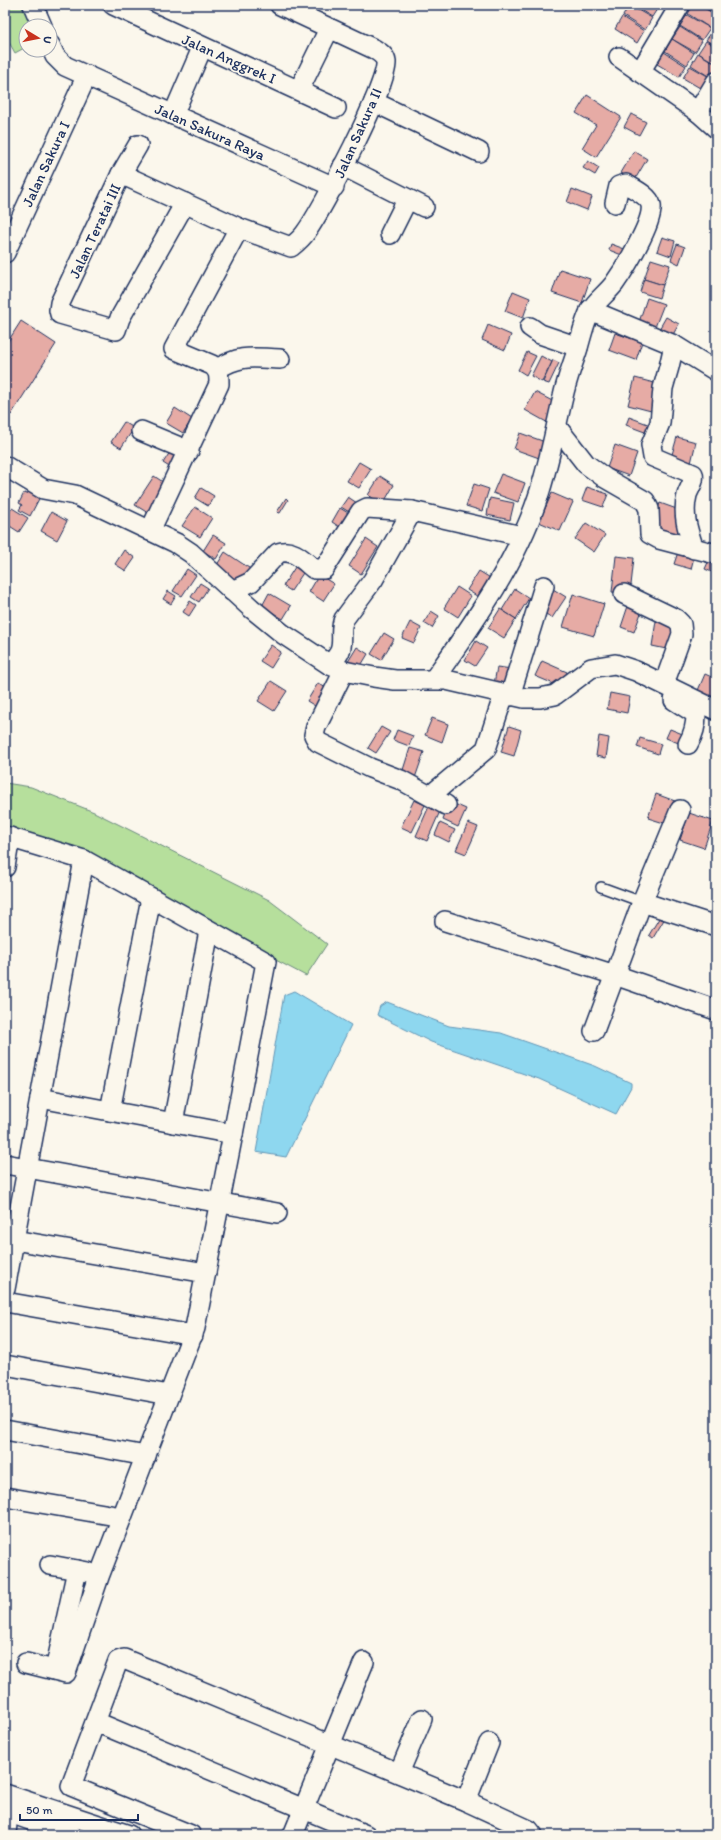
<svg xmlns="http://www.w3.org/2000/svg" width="721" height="1840" viewBox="0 0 721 1840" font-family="Itim,sans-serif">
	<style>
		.green { fill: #b6df9c; stroke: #68877d }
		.water { fill: #8ed7ef; stroke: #6094b5 }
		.building { fill: #e6aba5; stroke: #1b2f5e }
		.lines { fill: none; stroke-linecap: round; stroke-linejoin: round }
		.service-casing { stroke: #1b2f5e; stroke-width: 12 }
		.minor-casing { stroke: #1b2f5e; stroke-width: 22 }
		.service { stroke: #fbf7ec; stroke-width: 9 }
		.minor { stroke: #fbf7ec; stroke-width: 19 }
		.labels { text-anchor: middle; stroke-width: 3.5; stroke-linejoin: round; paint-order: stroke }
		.street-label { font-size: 15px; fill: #1b2f5e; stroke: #fbf7ec }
	</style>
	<rect width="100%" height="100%" fill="#fbf7ec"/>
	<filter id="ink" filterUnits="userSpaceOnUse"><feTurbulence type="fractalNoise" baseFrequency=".025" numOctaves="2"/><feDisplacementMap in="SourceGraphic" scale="8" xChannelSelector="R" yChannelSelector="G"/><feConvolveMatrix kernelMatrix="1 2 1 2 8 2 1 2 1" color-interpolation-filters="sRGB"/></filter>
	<g filter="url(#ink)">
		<g class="green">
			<path d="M 5,5 L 21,5 L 32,26 L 26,26 L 26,47 L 15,53 L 5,35 Z"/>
			<path d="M 5,783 L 31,787 L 94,812 L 269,900 L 327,944 L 306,976 L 45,838 L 5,826 Z"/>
		</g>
		<g class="water">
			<path d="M 294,991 L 351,1025 L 286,1157 L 256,1152 L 284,995 Z"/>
			<path d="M 387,1002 L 449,1026 L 501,1033 L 595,1066 L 631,1083 L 631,1087 L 616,1114 L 539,1079 L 431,1042 L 377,1015 L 380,1006 Z"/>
		</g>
		<g class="building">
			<path d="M 629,5 L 652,18 L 645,30 L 623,16 Z"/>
			<path d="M 632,5 L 658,5 L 659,6 L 652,17 Z"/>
			<path d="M 693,5 L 699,5 L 716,15 L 710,28 L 688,14 Z"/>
			<path d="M 701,5 L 716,5 L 716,14 Z"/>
			<path d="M 687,15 L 710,28 L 702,40 L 680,26 Z"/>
			<path d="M 622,17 L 644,31 L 637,43 L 615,29 Z"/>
			<path d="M 680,27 L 702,41 L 695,52 L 672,39 Z"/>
			<path d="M 714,29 L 716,30 L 716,46 L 706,40 Z"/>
			<path d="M 672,39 L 694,53 L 687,65 L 665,51 Z"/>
			<path d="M 706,41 L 716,47 L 716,63 L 698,53 Z"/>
			<path d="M 664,52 L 686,66 L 679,77 L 657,64 Z"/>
			<path d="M 698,53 L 716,64 L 716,74 L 713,79 L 691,65 Z"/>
			<path d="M 690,66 L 713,79 L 705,91 L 683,78 Z"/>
			<path d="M 587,95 L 621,117 L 596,157 L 582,148 L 596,125 L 576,113 Z"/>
			<path d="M 631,114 L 646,122 L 639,135 L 624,127 Z"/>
			<path d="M 634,151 L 647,159 L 634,181 L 621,173 Z"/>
			<path d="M 588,161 L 599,168 L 595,175 L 583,168 Z"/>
			<path d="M 572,189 L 592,197 L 587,210 L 567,202 Z"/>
			<path d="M 662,237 L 675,241 L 671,256 L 657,251 Z"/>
			<path d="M 611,244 L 630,251 L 627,257 L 609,250 Z"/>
			<path d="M 677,244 L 685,247 L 679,264 L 671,260 Z"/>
			<path d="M 651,259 L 670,265 L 663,285 L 644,279 Z"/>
			<path d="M 560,269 L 590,279 L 582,303 L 552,293 Z"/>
			<path d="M 644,279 L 663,285 L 659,298 L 640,292 Z"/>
			<path d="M 513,291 L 530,298 L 523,318 L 505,311 Z"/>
			<path d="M 647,298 L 664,304 L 655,327 L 639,322 Z"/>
			<path d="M 666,317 L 679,324 L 671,338 L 658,331 Z"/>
			<path d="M 21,321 L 56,344 L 11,415 L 5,411 L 5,346 Z"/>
			<path d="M 488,325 L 511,335 L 505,350 L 482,340 Z"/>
			<path d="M 615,333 L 642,342 L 636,360 L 609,350 Z"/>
			<path d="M 527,352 L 536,356 L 526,375 L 518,370 Z"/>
			<path d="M 541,356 L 552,362 L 542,382 L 531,376 Z"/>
			<path d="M 553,360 L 559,363 L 549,384 L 543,382 Z"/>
			<path d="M 635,378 L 658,384 L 651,411 L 628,405 Z"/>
			<path d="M 535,392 L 560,405 L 550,424 L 525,410 Z"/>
			<path d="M 175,408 L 192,419 L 183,433 L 166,423 Z"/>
			<path d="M 629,417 L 653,426 L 650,434 L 626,425 Z"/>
			<path d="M 124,422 L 134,428 L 121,448 L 111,442 Z"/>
			<path d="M 520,433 L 548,443 L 542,459 L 514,449 Z"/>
			<path d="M 677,437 L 696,442 L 691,463 L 671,458 Z"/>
			<path d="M 615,445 L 637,453 L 629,476 L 607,468 Z"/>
			<path d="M 170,452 L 181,459 L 174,470 L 163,463 Z"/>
			<path d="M 359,462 L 371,469 L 359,488 L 347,481 Z"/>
			<path d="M 501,474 L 525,483 L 518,502 L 493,493 Z"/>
			<path d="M 154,476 L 166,484 L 148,513 L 135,505 Z"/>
			<path d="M 380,476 L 394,485 L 383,504 L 368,495 Z"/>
			<path d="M 474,484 L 489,489 L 482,511 L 466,506 Z"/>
			<path d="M 587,487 L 608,494 L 603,507 L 582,500 Z"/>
			<path d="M 201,488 L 214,496 L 208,506 L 195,498 Z"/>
			<path d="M 30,489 L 41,495 L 30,516 L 19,510 L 22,505 L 19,503 L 24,493 L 27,494 Z"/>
			<path d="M 552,493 L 573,502 L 560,531 L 539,522 Z"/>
			<path d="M 348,497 L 360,505 L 354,515 L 341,507 Z"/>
			<path d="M 286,498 L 288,500 L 280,513 L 277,512 Z"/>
			<path d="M 490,498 L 514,503 L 510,520 L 487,515 Z"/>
			<path d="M 660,503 L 685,512 L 675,539 L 650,530 Z"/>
			<path d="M 195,507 L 212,518 L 200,537 L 182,526 Z"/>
			<path d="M 12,508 L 28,518 L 19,532 L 5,523 L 5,519 Z"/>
			<path d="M 340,508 L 353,516 L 344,530 L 332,522 Z"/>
			<path d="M 51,512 L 67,521 L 57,540 L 41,531 Z"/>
			<path d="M 586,523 L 605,535 L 594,552 L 575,539 Z"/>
			<path d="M 213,535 L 226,543 L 216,559 L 203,551 Z"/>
			<path d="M 366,539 L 378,547 L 361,574 L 349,566 Z"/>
			<path d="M 124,550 L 135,558 L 126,571 L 115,564 Z"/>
			<path d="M 225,552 L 252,570 L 243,585 L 215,568 Z"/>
			<path d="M 678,552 L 694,557 L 691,569 L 674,564 Z"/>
			<path d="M 616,556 L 634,558 L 630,594 L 612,592 Z"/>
			<path d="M 709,560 L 716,563 L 716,574 L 705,569 Z"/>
			<path d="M 297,564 L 305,570 L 291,591 L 283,586 Z"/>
			<path d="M 187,569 L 196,575 L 182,596 L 173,591 Z"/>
			<path d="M 479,571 L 492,579 L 480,598 L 467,590 Z"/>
			<path d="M 319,575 L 334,584 L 323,601 L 309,592 Z"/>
			<path d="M 200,583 L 208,588 L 199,602 L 191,597 Z"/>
			<path d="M 457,587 L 471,596 L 458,617 L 444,608 Z"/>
			<path d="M 515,589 L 529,598 L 516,619 L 502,610 Z"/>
			<path d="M 553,589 L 566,597 L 552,618 L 540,610 Z"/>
			<path d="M 168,591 L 176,596 L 171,604 L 163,599 Z"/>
			<path d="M 269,593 L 291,606 L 283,619 L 262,606 Z"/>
			<path d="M 573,594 L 604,604 L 594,636 L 563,627 Z"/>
			<path d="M 630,600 L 644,605 L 634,632 L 621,627 Z"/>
			<path d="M 190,601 L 196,605 L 189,616 L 183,612 Z"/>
			<path d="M 500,609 L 516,619 L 504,638 L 488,628 Z"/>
			<path d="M 431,611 L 439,616 L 432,628 L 424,623 Z"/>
			<path d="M 656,621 L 676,625 L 671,650 L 652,646 Z"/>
			<path d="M 410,622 L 421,628 L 414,643 L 402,638 Z"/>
			<path d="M 384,633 L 394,639 L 381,660 L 371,654 Z"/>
			<path d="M 476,641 L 487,648 L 475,666 L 465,660 Z"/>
			<path d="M 271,645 L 281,652 L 271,668 L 260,661 Z"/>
			<path d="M 357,647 L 368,654 L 357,672 L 346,665 Z"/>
			<path d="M 542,661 L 567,672 L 561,687 L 535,676 Z"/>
			<path d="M 497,667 L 512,669 L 509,686 L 494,684 Z"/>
			<path d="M 705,674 L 716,679 L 716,699 L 696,695 Z"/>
			<path d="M 271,681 L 287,691 L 274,711 L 258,701 Z"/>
			<path d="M 318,683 L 332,692 L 320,709 L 307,701 Z"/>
			<path d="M 610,693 L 630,697 L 627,713 L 607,709 Z"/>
			<path d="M 432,718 L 448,724 L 442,742 L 425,735 Z"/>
			<path d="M 509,726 L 521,730 L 514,756 L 501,752 Z"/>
			<path d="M 381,727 L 390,732 L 376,753 L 368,748 Z"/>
			<path d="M 670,729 L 685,735 L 681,744 L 666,738 Z"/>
			<path d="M 397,730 L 413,736 L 409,746 L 393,740 Z"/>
			<path d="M 599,736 L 609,738 L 606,758 L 596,756 Z"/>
			<path d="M 640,738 L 661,744 L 658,754 L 637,747 Z"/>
			<path d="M 410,748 L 424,752 L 415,778 L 402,773 Z"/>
			<path d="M 656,794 L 675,801 L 667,824 L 648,818 Z"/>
			<path d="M 414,800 L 425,805 L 412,832 L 401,827 Z"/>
			<path d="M 450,802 L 466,809 L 458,827 L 443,820 Z"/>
			<path d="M 430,804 L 441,809 L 427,841 L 416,836 Z"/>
			<path d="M 689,813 L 713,821 L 704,848 L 680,840 Z"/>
			<path d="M 440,823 L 455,830 L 449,842 L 435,835 Z"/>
			<path d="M 468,823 L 478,827 L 466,854 L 456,850 Z"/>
			<path d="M 661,915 L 665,918 L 653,938 L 649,935 Z"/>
		</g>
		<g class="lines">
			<defs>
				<path id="service" d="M 601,887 L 642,902"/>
				<g id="minor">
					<path d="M 33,5 L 42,26"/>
					<path d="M 113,5 L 336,108"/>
					<path d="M 50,45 L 55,56 L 65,66 L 334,187"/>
					<path d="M 619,57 L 698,112 L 716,128"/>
					<path d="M 640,72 L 680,5"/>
					<path d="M 299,90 L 329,29"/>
					<path d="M 374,102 L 479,152"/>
					<path d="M 698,112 L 716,82"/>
					<path d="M 173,115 L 202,48"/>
					<path d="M 138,145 L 121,174 L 60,303 L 59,310 L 60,314 L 116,330 L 120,318 L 185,203"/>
					<path d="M 343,166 L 424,207"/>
					<path d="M 121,174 L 239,228 L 291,247 C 296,243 302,238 306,232 C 323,209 388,85 386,62 C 385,55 379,52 374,49 L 280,5"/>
					<path d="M 390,234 L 407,200"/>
					<path d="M 5,253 L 87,75"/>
					<path d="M 590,310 L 674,345 L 716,371"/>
					<path d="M 530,327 L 540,334 L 578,347"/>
					<path d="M 674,345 L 669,367 L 663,388 L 660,423 L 651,445 L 653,457 L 693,474 C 695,482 689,488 687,495 C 682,515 688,531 694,549"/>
					<path d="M 217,369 C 242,354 252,358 280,359"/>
					<path d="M 557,427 L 586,464 L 605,478 L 645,501 L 649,509 L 650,534 L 659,539 L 716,554"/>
					<path d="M 141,431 L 189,451"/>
					<path d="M 5,466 L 43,489 L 75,495 L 176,543 L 191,553 L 251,608 L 283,634 L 330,665 L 344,671 L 374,677 L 395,680 L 446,680 L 524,698 L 540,698 L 555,695 L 591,668 L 615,664 L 636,671 L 716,710"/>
					<path d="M 150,531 L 219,384 C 219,375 219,371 212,365 L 174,349 L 239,228"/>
					<path d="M 232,591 L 251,582 L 278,553 C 293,548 303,560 314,569 L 324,569 L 361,511 L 367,508 L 412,511 L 522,536"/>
					<path d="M 624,594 L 676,619 L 681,624 L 682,634 L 664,684"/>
					<path d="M 330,665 C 333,661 338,656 340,651 C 344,641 339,629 344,619 L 373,580 L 412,511"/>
					<path d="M 344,671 L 316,727 L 314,735 L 318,742 L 370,768 L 401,780 L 446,805"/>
					<path d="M 434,679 C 474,622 516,564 538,497 C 549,464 555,430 563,397 C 566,382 572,366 577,351 C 581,338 584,323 590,311 C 596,301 607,293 614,284 C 624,270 654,222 651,205 C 649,196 634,189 626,184 L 619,186 L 615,203"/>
					<path d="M 510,696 L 544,586"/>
					<path d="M 674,700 L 696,714 C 696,725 694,734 688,744"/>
					<path d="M 431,795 L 486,749 L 504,694"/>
					<path d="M 5,836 L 84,860 L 266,962 L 233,1134 L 40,1098"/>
					<path d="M 5,867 L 10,837"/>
					<path d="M 642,902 L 716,926"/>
					<path d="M 445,921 L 615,975 L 716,1010"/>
					<path d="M 594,1031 L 642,902 L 680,810"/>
					<path d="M 110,1111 L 151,898"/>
					<path d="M 173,1123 L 209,931"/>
					<path d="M 5,1164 L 277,1213"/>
					<path d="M 14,1240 L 206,1273"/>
					<path d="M 5,1289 L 84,860"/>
					<path d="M 5,1302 L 193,1335"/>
					<path d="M 5,1365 L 169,1395"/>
					<path d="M 5,1430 L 146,1456"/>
					<path d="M 5,1497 L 122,1517"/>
					<path d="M 50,1565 L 88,1572"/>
					<path d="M 26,1663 L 66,1673 L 100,1574 L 195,1328 L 233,1134"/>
					<path d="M 55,1670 L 77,1570"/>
					<path d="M 96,1722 L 366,1835"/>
					<path d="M 399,1773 L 422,1719"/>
					<path d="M 5,1794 L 129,1835"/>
					<path d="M 466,1801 L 489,1743"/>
					<path d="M 5,1811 L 71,1835"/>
					<path d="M 6,1835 L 9,1800"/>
					<path d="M 191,1835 L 71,1786 L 118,1661 L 124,1659 L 466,1801 L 529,1830 L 533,1835"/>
					<path d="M 293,1835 L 364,1662"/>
				</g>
			</defs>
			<use href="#service" class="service-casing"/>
			<use href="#minor" class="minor-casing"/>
			<use href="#service" class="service"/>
			<use href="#minor" class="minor"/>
		</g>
	</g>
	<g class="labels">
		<g class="street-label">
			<text transform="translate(229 59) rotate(24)" y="5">Jalan Anggrek I</text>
			<text transform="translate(210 132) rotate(24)" y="5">Jalan Sakura Raya</text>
			<text transform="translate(358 133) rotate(-66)" y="5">Jalan Sakura II</text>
			<text transform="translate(46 164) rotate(-65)" y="5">Jalan Sakura I</text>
			<text transform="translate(95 231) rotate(-65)" y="5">Jalan Teratai III</text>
		</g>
	</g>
	<rect width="721" height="1840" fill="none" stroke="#fbf7ec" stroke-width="20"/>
	<rect x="10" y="10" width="701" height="1820" fill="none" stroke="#1b2f5e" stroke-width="1.5" filter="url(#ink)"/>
	<g transform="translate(38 38) rotate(100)"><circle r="19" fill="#fbf7ec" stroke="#a1a7b3"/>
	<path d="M0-3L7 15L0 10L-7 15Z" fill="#c8321e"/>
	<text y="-6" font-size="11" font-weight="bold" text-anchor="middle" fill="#1b2f5e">U</text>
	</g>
	<path d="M20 1814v6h118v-6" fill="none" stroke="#1b2f5e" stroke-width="2"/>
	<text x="26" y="1814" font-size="12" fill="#1b2f5e" stroke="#fbf7ec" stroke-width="3" paint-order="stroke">50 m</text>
</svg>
